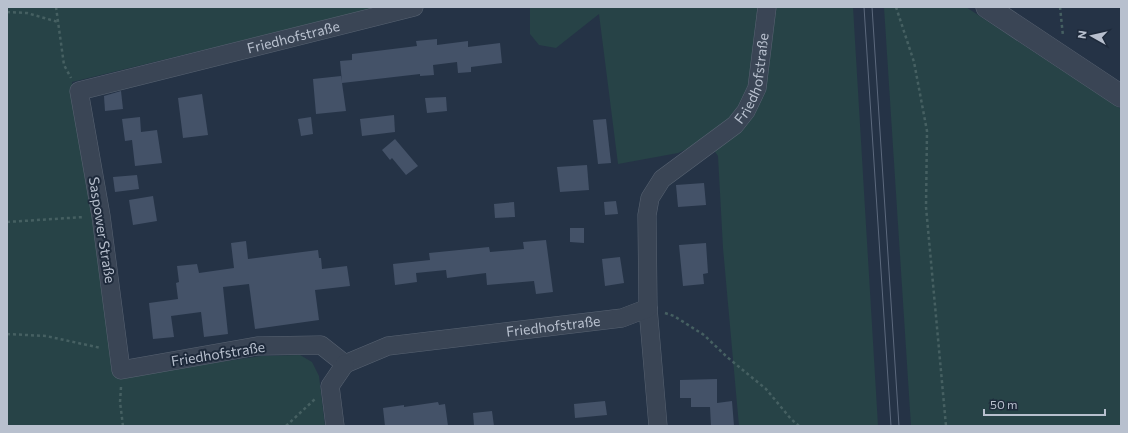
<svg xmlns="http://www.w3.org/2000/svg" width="1128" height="433" viewBox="0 0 1128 433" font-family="Commissioner,sans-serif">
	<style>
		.green { fill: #274347 }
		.building { fill: #445268 }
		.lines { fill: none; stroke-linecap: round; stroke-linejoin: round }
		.minor-casing { stroke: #586372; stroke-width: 19 }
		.tertiary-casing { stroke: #586372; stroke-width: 23 }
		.path { stroke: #466062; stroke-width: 2.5; stroke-dasharray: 3 3; stroke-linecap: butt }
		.minor { stroke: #3a4555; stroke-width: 18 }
		.tertiary { stroke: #3a4555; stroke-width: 22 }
		.tram { stroke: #5c697d; stroke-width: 1 }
		.labels { text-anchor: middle; stroke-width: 4; stroke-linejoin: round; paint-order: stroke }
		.street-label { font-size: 14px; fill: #b8c0ce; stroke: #1e2a3b }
	</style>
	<rect width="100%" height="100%" fill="#253346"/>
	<g class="green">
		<path d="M 7,7 L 380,7 L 72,82 L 116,377 L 261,356 L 300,355 L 312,362 L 319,376 L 325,426 L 7,426 Z"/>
		<path d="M 530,7 L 853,7 L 878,426 L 739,426 L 723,248 L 718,156 L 707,140 L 678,153 L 618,164 L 599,14 L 556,48 L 539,45 L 530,34 Z"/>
		<path d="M 884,7 L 966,7 L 1121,109 L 1121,426 L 911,426 Z"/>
	</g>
	<g class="building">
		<path d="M 437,39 L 437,45 L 468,41 L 468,47 L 500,43 L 502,63 L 471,67 L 471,72 L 458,73 L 457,62 L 433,65 L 434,75 L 420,76 L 420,74 L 342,83 L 346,111 L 316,114 L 313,79 L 341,76 L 342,82 L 340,61 L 352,60 L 352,54 L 417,46 L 416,41 Z"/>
		<path d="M 121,91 L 123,109 L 105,111 L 104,96 Z"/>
		<path d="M 202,94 L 208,135 L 183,138 L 178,98 Z"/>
		<path d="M 446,97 L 447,111 L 427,113 L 425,98 Z"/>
		<path d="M 394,115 L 395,132 L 362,136 L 360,119 Z"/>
		<path d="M 140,117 L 141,132 L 157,130 L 162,163 L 135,166 L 132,140 L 125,141 L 122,119 Z"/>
		<path d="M 311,117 L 313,134 L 301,136 L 298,119 Z"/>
		<path d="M 606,119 L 611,163 L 598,164 L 593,120 Z"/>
		<path d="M 395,139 L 418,166 L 406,175 L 392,158 L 390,160 L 382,150 Z"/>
		<path d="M 587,165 L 589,190 L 560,192 L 557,167 Z"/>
		<path d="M 137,175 L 139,189 L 115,192 L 113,177 Z"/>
		<path d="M 704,183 L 706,205 L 678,207 L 676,185 Z"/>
		<path d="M 153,196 L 157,221 L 133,225 L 129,200 Z"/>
		<path d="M 616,201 L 618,214 L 605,215 L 604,202 Z"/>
		<path d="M 514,202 L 515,217 L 495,218 L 494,204 Z"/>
		<path d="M 570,228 L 584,228 L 584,243 L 570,242 Z"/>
		<path d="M 546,240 L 553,292 L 536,294 L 534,281 L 487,285 L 486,273 L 447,278 L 446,270 L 416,273 L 417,282 L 395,285 L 393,264 L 430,260 L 429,253 L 489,247 L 490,252 L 524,249 L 523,242 Z"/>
		<path d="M 246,241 L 248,259 L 318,250 L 319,258 L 321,258 L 322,269 L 347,266 L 350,286 L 315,290 L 319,320 L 255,329 L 249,284 L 223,287 L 228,334 L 204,337 L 201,312 L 171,316 L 174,337 L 153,339 L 149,303 L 178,299 L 176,283 L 179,282 L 177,266 L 197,264 L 199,273 L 234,268 L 231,243 Z"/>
		<path d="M 706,243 L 708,273 L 703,274 L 704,284 L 683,286 L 679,245 Z"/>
		<path d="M 620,257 L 624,283 L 605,286 L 602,259 Z"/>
		<path d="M 717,379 L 717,403 L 732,401 L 734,426 L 711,426 L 710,407 L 691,407 L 691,398 L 680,398 L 680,380 Z"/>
		<path d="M 605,401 L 607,415 L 575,418 L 574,404 Z"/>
		<path d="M 438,402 L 439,405 L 445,404 L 448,426 L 385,426 L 383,408 L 404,405 L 404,407 Z"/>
		<path d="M 492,411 L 494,426 L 474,426 L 473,413 Z"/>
	</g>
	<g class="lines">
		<defs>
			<g id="minor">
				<path d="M 648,308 L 658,426"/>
				<path id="s1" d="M 345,364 L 321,345 L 257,346 L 121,370 L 101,216 L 79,91 L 414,7"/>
				<path id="s2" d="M 345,364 L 388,346 L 622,318 L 648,308 L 647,215 L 650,198 L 662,179 L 735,125 L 746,111 L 757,88 L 767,7"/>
				<path d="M 335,426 L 330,386 L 345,364"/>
			</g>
			<path id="tertiary" d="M 987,7 L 1121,96"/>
		</defs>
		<use href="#minor" class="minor-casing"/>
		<use href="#tertiary" class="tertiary-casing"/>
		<g class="path">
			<path d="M 56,7 L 64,65 L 71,78"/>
			<path d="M 896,7 L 914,62 L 927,131 L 926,207 L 946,426"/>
			<path d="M 1060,7 L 1063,36"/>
			<path d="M 7,12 L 27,13 L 58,22"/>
			<path d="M 7,222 L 84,217"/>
			<path d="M 665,313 L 674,316 L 704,335 L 727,357 L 766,389 L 791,419 L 799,426"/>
			<path d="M 7,334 L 46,336 L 101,348"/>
			<path d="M 121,387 L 120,402 L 123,426"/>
			<path d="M 286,426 L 315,399"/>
		</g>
		<use href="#minor" class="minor"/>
		<use href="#tertiary" class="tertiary"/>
		<g class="tram">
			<path d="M 864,7 L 891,426"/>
			<path d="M 872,7 L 899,426"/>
		</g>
	</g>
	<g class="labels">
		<g class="street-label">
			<text dy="5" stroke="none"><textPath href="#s1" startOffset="736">Friedhofstraße</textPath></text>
			<text dy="5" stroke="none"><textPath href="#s2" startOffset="585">Friedhofstraße</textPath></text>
			<text transform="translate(102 230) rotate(81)" y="5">Saspower Straße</text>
			<text dy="5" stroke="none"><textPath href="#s2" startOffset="213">Friedhofstraße</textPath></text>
			<text transform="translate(218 354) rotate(-9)" y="5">Friedhofstraße</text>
		</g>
	</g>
	<rect width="1128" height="433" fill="none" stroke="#b8c0ce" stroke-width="16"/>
	<g transform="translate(1092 36) rotate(278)" stroke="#1e2a3b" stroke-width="3" paint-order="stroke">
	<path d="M0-3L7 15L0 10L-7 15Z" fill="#b8c0ce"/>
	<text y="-6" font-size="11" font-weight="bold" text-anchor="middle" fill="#b8c0ce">N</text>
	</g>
	<path d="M984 409v6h121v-6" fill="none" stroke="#b8c0ce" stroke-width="2"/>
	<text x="990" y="409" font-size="12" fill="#b8c0ce" stroke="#1e2a3b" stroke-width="3" paint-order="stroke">50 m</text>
</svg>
